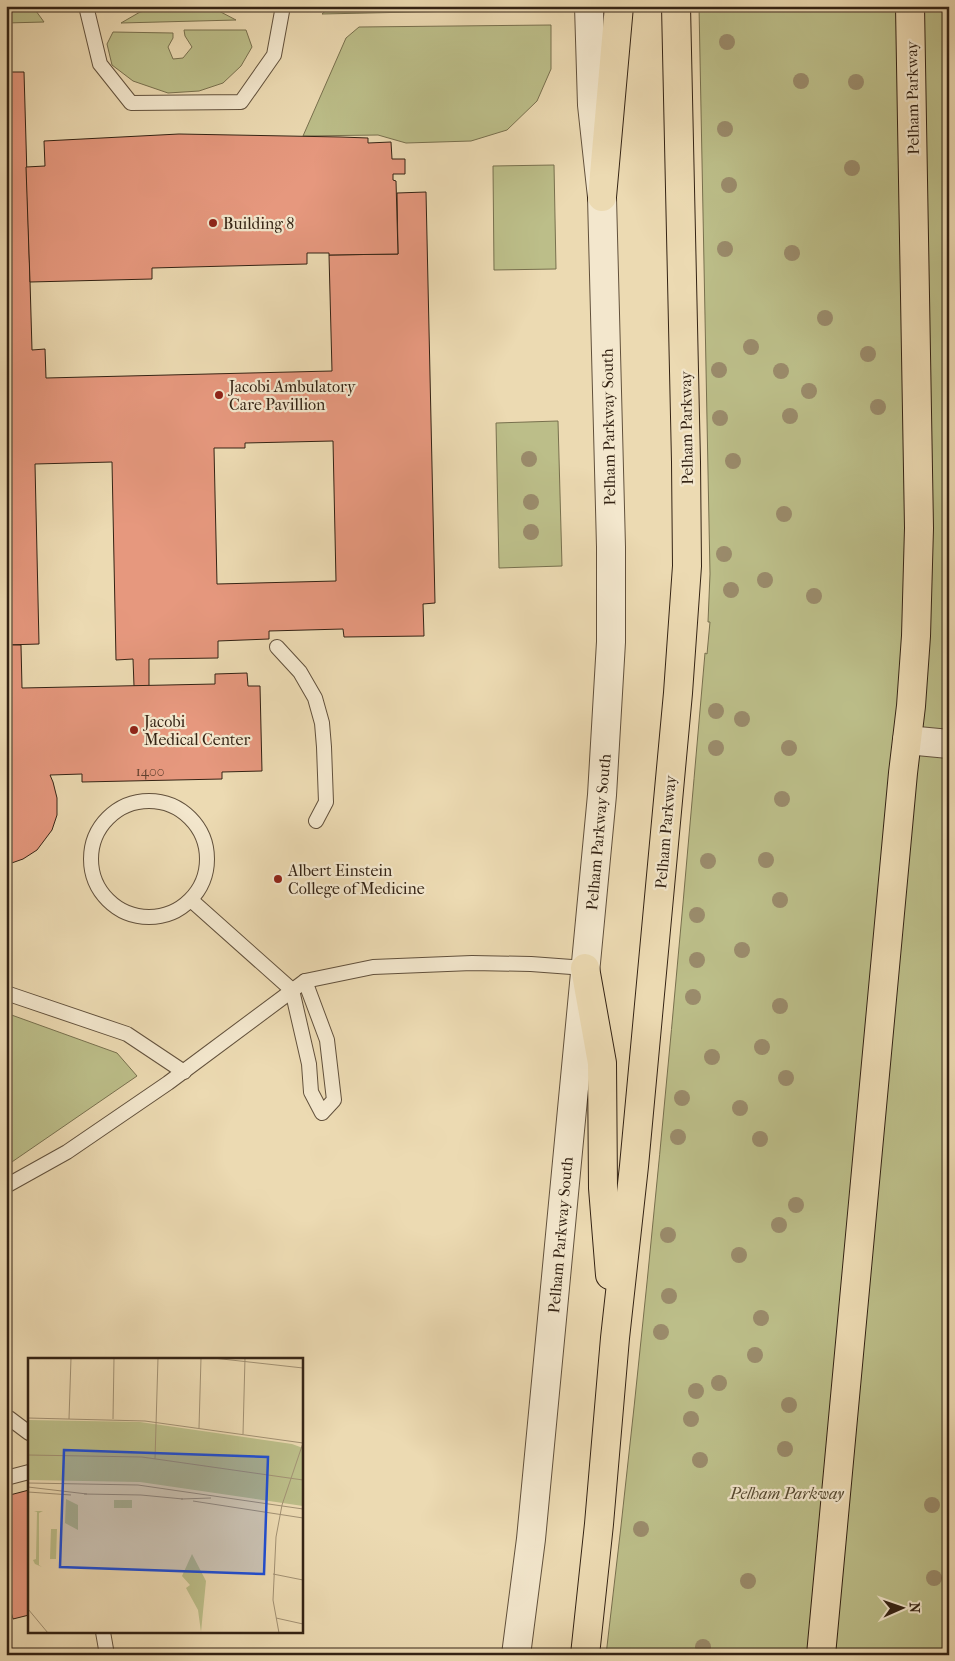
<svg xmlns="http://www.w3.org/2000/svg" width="955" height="1661" viewBox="0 0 955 1661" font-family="'IM FELL French Canon',serif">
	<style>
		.green { fill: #bcbe89; stroke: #78704e }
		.building { fill: #e6987e; stroke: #342314; fill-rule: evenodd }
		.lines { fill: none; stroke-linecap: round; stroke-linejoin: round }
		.service-casing { stroke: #62513c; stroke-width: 16 }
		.minor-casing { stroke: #62513c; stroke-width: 30 }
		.tertiary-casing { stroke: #62513c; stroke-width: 30 }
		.primary-casing { stroke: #342314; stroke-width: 30 }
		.service { stroke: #f3e7cd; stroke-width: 14 }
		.minor { stroke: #f3e7cd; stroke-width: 28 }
		.tertiary { stroke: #f3e7cd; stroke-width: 28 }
		.primary { stroke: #ecdab2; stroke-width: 28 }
		.tree { fill: #9a8b6b }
		.poi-dot { fill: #8f2418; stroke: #f3e7cd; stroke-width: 2 }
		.labels { text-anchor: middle; stroke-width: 4.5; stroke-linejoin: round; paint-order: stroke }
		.number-label { font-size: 14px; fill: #60402e }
		.street-label { font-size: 16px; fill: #342314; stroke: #f3e7cd }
		.poi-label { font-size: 16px; fill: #342314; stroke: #f3e7cd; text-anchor: start }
		.park-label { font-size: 16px; font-style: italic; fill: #564a31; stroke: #f3e7cd }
		.inset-road { fill: none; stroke: #a29173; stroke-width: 1 }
		.view { fill: #1d4ed8; fill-opacity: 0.15; stroke: #1d4ed8; stroke-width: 2.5 }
		.inset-edge { fill: none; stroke: #342314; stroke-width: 2.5 }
	</style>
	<rect width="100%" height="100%" fill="#ecdab2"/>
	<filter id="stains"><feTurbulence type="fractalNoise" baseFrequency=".004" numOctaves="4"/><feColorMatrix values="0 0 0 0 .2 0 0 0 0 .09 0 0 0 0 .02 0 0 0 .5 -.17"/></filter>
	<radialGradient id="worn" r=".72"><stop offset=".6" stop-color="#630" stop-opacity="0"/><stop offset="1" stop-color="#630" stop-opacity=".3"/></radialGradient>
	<g class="green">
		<path d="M 6,6 L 22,6 L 36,11 L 44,22 L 6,23 Z"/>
		<path d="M 167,6 L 194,6 L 217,10 L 236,20 L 121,23 L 140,12 Z"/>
		<path d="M 331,6 L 550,6 L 550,9 L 322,14 Z"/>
		<path d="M 699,6 L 949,6 L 949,1655 L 606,1655 C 646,1322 676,988 705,653 L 707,654 L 710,622 L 708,622 L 710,574 Z"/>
		<path d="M 551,25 L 551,69 L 537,101 L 507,130 L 471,141 L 406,143 L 378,135 L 303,136 L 346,38 L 359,27 Z"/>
		<path d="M 184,30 L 246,30 L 252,47 L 241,66 L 223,83 L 199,91 L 168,93 L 133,81 L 112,65 L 107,44 L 113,32 L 173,33 L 173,38 L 168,47 L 173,59 L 183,58 L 192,47 L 185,36 Z"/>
		<path d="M 554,165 L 556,269 L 494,270 L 493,166 Z"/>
		<path d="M 558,421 L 562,566 L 499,568 L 496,423 Z"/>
		<path d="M 6,1013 L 117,1053 L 137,1076 L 6,1166 Z"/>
	</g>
	<g class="building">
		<path d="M 6,72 L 24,72 L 32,350 L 45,349 L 46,378 L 332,371 L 329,255 L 398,254 L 397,193 L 426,192 L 435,603 L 423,604 L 424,636 L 344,637 L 343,629 L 269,631 L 269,639 L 218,641 L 218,658 L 149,659 L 149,686 L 134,686 L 133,659 L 116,660 L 112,462 L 35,464 L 39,644 L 6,645 ZM 333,441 L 336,581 L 217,584 L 214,448 L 245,448 L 245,443 Z"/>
		<path d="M 179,134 L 341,137 L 368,138 L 368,143 L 391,142 L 392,159 L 405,159 L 405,174 L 393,174 L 393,180 L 396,181 L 398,254 L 329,255 L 329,253 L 307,253 L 307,264 L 152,268 L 152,279 L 30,282 L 26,167 L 45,166 L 44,141 Z"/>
		<path d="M 6,645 L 21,645 L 22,688 L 215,684 L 215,674 L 247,673 L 248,686 L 260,686 L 262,771 L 222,772 L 222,779 L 82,782 L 82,774 L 50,775 L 53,782 L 57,798 L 57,815 L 52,830 L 37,850 L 23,859 L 6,865 Z"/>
		<path d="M 29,1490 L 29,1615 L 13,1619 L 10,1608 L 6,1609 L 6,1496 Z"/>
	</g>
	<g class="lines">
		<defs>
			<g id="service">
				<path d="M 86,6 L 100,64 L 131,103 L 241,102 L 274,55 L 283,6"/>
				<path d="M 277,647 L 300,672 L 315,698 L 322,723 L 324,747 L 326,802 L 316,821"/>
				<circle cx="149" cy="859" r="58"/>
				<path d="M 191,900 L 292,990 L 309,1064 L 311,1092 L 322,1113 L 334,1100 L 327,1040 L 305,981"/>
				<path d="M 6,993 L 127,1034 L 184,1072"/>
				<path d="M 6,1186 L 67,1152 L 168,1083 L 305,981 L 373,967 L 472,963 L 531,964 L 585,968"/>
				<path d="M 6,1419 L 9,1418 L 29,1433"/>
				<path d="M 6,1478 L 29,1472"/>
				<path d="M 103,1632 L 107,1655"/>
			</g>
			<path id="minor" d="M 907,740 L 949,744"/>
			<path id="tertiary" d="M 516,1655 L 531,1539 L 602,795 L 611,642 L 611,547 L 602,197 L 592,105 L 589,6"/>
			<g id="primary">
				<path d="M 602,197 L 619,6"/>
				<path d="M 585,968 L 602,1063 L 603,1188 L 610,1275"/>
				<path d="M 585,1655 L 599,1524 L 615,1338 L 634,1166 L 678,693 L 687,566 L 686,462 L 676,6"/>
				<path d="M 821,1655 L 903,773 L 911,706 L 916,636 L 919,528 L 910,6"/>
			</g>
		</defs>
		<use href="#service" class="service-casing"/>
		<use href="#minor" class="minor-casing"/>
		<use href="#tertiary" class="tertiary-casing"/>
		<use href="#primary" class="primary-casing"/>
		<use href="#service" class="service"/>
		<use href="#minor" class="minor"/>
		<use href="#tertiary" class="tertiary"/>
		<use href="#primary" class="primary"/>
	</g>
	<g class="tree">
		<circle cx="727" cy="42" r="8"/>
		<circle cx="801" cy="81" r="8"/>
		<circle cx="856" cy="82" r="8"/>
		<circle cx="725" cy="129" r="8"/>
		<circle cx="852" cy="168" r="8"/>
		<circle cx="729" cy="185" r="8"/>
		<circle cx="725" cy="249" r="8"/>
		<circle cx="792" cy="253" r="8"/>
		<circle cx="825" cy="318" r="8"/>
		<circle cx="751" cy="347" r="8"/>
		<circle cx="868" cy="354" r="8"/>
		<circle cx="719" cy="370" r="8"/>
		<circle cx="781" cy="371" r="8"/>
		<circle cx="809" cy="391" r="8"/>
		<circle cx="878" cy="407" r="8"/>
		<circle cx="790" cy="416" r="8"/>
		<circle cx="720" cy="418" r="8"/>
		<circle cx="529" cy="459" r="8"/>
		<circle cx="733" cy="461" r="8"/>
		<circle cx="531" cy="502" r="8"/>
		<circle cx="784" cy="514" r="8"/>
		<circle cx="531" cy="532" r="8"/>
		<circle cx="724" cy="554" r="8"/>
		<circle cx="765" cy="580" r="8"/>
		<circle cx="731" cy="590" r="8"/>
		<circle cx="814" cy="596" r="8"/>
		<circle cx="716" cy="711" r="8"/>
		<circle cx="742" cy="719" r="8"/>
		<circle cx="716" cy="748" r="8"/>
		<circle cx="789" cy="748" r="8"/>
		<circle cx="782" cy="799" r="8"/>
		<circle cx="766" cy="860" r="8"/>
		<circle cx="708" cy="861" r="8"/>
		<circle cx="780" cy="900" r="8"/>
		<circle cx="697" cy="915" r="8"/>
		<circle cx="742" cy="950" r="8"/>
		<circle cx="697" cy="960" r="8"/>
		<circle cx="693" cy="997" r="8"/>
		<circle cx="780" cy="1006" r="8"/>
		<circle cx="762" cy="1047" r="8"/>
		<circle cx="712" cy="1057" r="8"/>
		<circle cx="786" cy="1078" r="8"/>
		<circle cx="682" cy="1098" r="8"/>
		<circle cx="740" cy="1108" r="8"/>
		<circle cx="678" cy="1137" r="8"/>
		<circle cx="760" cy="1139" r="8"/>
		<circle cx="796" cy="1205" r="8"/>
		<circle cx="779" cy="1225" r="8"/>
		<circle cx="668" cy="1235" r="8"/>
		<circle cx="739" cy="1255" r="8"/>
		<circle cx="669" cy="1296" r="8"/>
		<circle cx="761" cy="1318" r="8"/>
		<circle cx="661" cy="1332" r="8"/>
		<circle cx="755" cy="1355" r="8"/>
		<circle cx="719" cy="1383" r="8"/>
		<circle cx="696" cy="1391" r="8"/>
		<circle cx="789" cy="1405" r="8"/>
		<circle cx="691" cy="1419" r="8"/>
		<circle cx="785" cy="1449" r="8"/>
		<circle cx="700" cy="1460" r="8"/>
		<circle cx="932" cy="1505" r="8"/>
		<circle cx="641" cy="1529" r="8"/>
		<circle cx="934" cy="1578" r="8"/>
		<circle cx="748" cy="1581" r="8"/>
		<circle cx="703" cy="1647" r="8"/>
	</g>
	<g class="poi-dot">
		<circle cx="213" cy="223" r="5"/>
		<circle cx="219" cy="395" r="5"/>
		<circle cx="134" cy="730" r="5"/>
		<circle cx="278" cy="879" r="5"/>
	</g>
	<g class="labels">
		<g class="number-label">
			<text x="150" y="776">1400</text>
		</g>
		<g class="street-label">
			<text transform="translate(912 98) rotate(-91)" y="6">Pelham Parkway</text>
			<text transform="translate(608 427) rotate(-91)" y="6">Pelham Parkway South</text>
			<text transform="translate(686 428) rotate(-91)" y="6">Pelham Parkway</text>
			<text transform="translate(598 832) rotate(-85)" y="6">Pelham Parkway South</text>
			<text transform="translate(665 832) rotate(-85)" y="6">Pelham Parkway</text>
			<text transform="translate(560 1235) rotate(-85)" y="6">Pelham Parkway South</text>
		</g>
		<g class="poi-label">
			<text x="223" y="229">Building 8</text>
			<text x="229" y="392">Jacobi Ambulatory<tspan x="229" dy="18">Care Pavillion</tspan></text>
			<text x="144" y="727">Jacobi<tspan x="144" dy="18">Medical Center</tspan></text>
			<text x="288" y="876">Albert Einstein<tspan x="288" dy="18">College of Medicine</tspan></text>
		</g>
		<g class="park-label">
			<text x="787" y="1499">Pelham Parkway</text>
		</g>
	</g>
	<g transform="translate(28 1358)">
		<rect width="275" height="275" fill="#ecdab2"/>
		<path d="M 0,62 L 112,64 L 264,86 L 275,90 L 275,148 L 112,124 L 0,122 ZM 38,141 L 50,147 L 50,172 L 37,165 ZM 86,142 L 104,142 L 104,150 L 86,150 ZM 6,153 L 15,153 L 11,155 L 11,207 L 14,209 L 7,206 L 5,202 L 8,201 L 9,154 ZM 23,171 L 29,171 L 28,201 L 22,201 ZM 164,196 L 178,223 L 173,274 L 170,252 L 158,230 L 162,227 L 154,218 Z" fill="#bcbe89"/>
		<path class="inset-road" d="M 185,0 L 275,10M 0,60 L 117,63 L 275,85M 41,61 L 43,0M 85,61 L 86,0M 171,70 L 173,0M 215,76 L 217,0M 0,97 L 114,99 L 275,122M 127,101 L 130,0M 0,125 L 110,127 L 275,151M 0,129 L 59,136M 0,134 L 43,137M 56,136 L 113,137 L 155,141M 153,141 L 183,140M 165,143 L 275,160M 245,216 L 275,222M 0,251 L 20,275M 248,260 L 275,266M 251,275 L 245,242 L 248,179 L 254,147 L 275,85"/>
		<path class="view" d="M 36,92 L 240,99 L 236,216 L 32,209 Z"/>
		<rect width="275" height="275" class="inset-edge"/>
	</g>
	<rect width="955" height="1661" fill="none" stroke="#ecdab2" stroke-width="25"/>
	<rect x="8" y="8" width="940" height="1646" fill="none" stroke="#342314" stroke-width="2.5"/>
	<rect x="12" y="12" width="930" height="1636" fill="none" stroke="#342314"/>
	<g transform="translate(902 1608) rotate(88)" stroke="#f3e7cd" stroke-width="4" paint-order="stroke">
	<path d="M0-4L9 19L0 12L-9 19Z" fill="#342314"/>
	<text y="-8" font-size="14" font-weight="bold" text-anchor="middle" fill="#342314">N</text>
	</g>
	<rect width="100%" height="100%" filter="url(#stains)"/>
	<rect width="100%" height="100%" fill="url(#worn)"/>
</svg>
